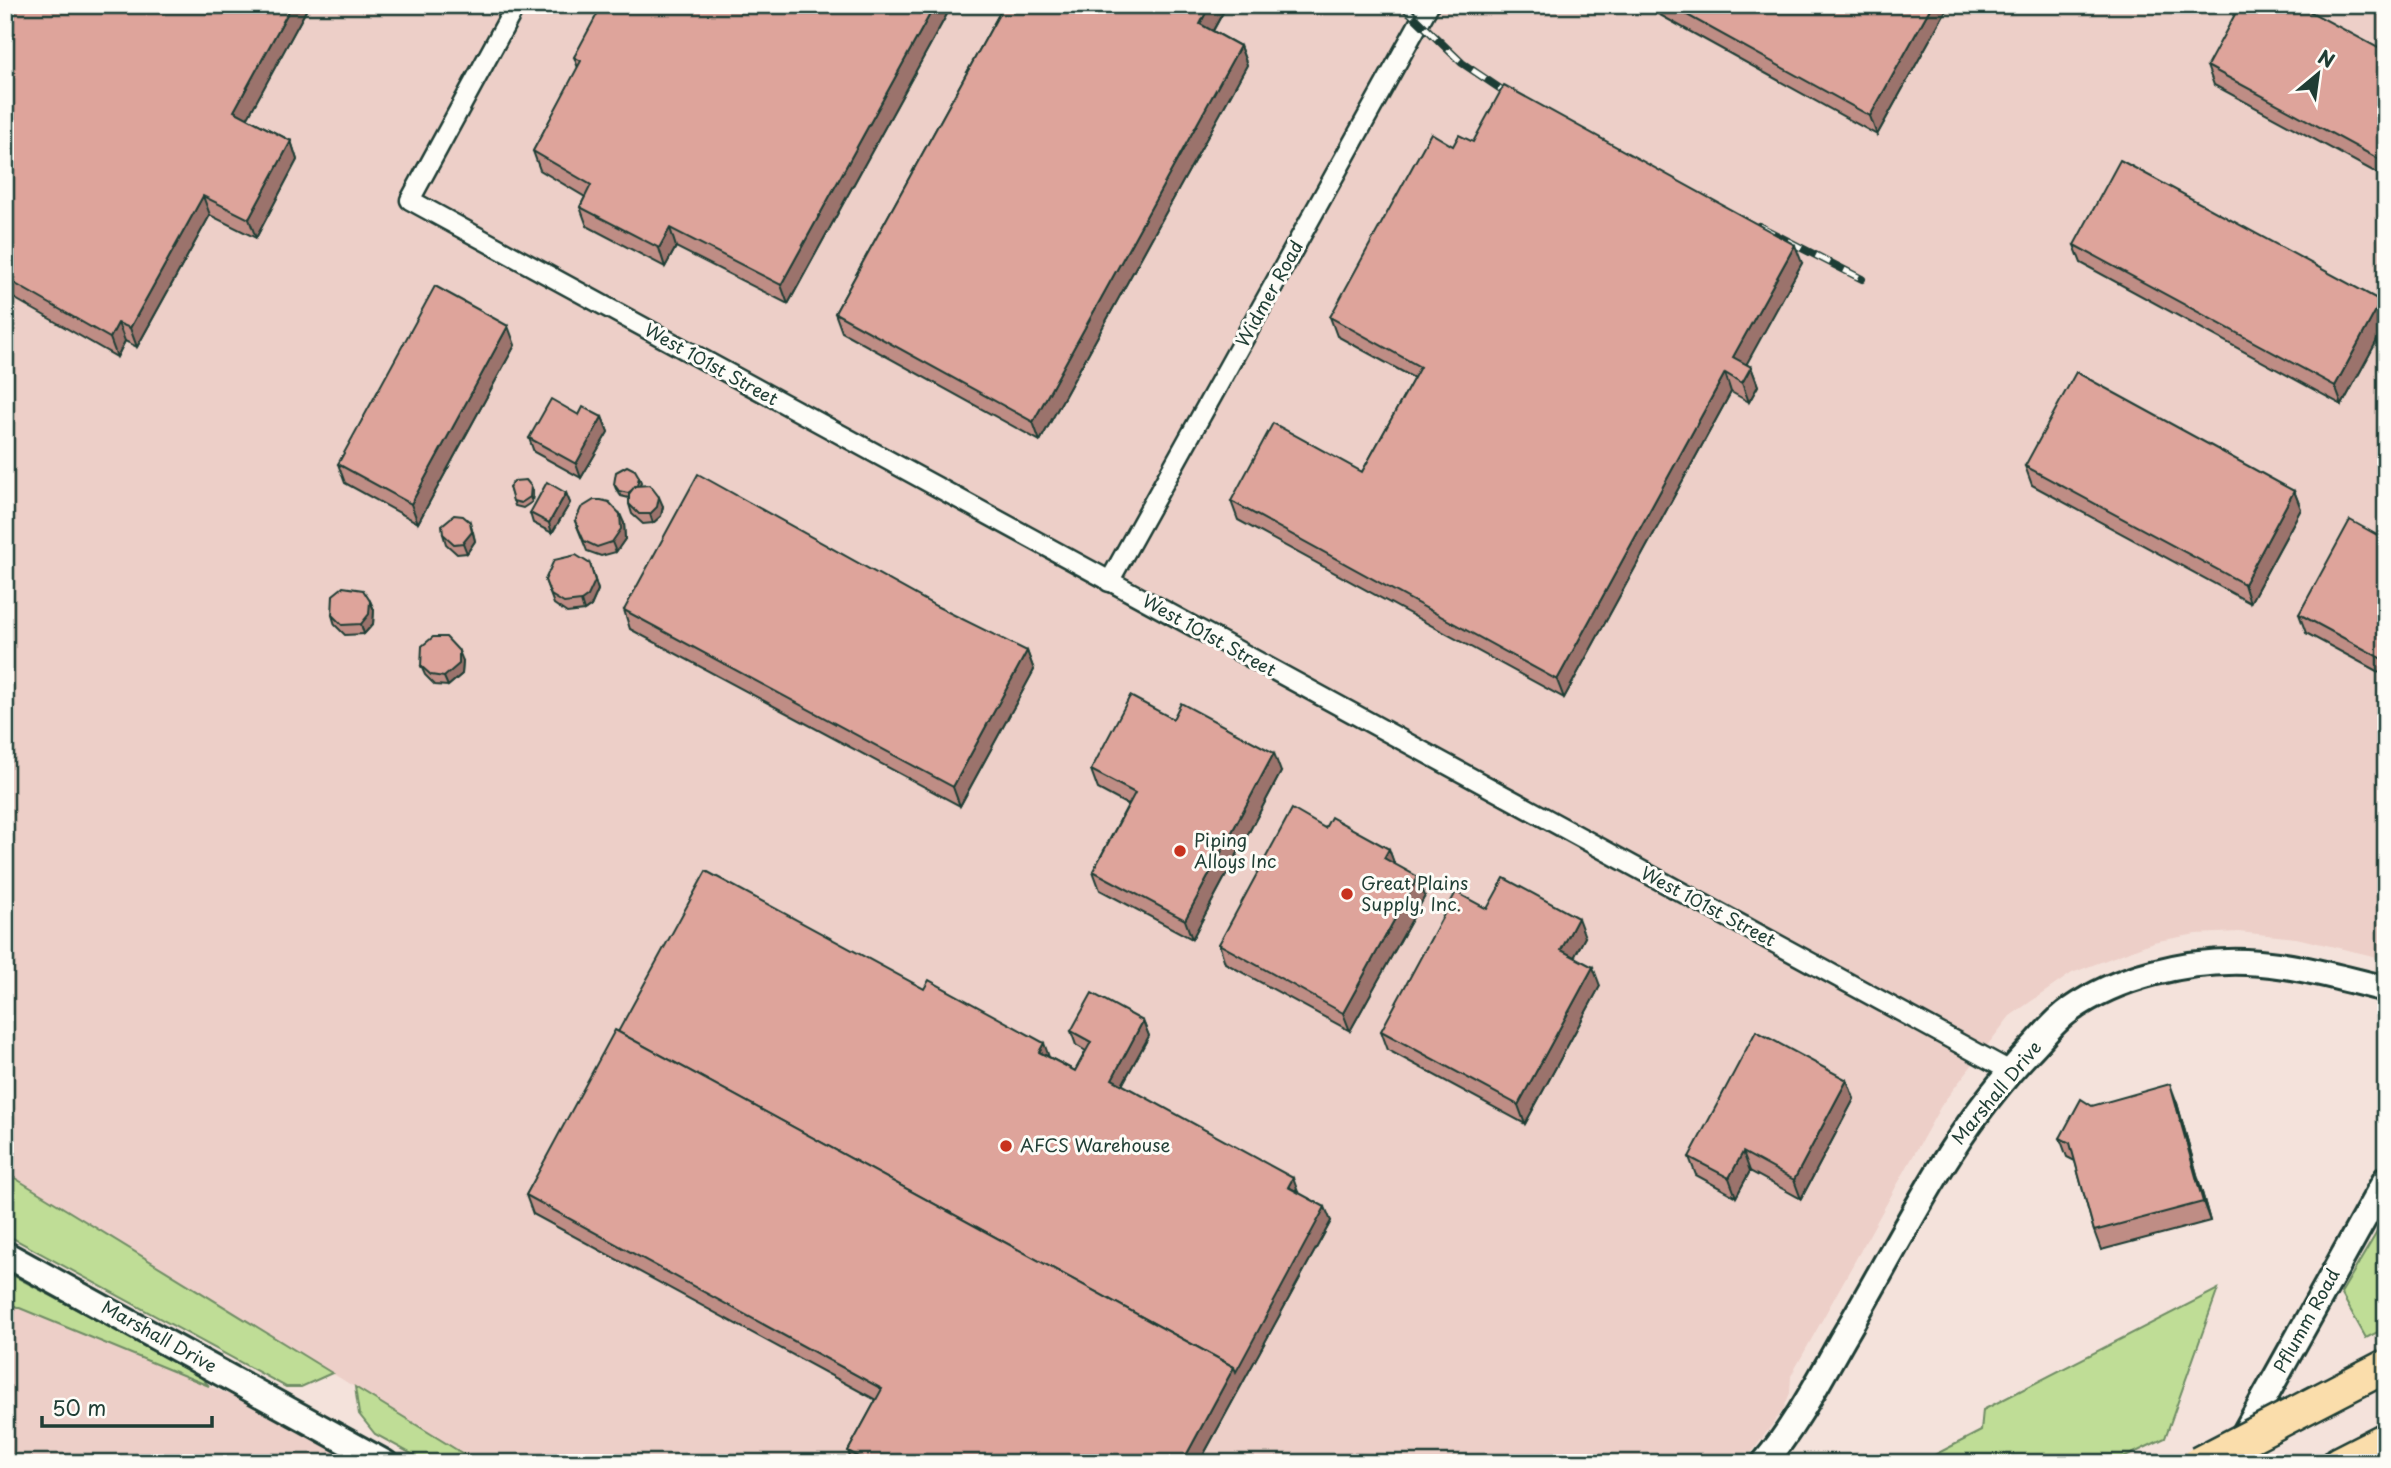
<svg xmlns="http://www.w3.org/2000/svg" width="2391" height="1468" viewBox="0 0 2391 1468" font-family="'Playpen Sans',sans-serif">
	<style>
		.built { fill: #edcfc8 }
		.green { fill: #bfdd96; stroke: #6f8d65; stroke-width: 2 }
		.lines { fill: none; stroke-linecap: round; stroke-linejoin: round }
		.street-casing { stroke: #1f3d34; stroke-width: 23 }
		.secondary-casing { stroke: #1f3d34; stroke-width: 30 }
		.highway-casing { stroke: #1f3d34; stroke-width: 37 }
		.street { stroke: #fdfcf7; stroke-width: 18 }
		.secondary { stroke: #fdfcf7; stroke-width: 24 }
		.highway { stroke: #faddab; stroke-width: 32 }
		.rail-casing { stroke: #1f3d34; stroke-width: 8 }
		.rail { stroke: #fdfcf7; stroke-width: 5; stroke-dasharray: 16; stroke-linecap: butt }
		.highway-bridge-casing { stroke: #1f3d34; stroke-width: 37; stroke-linecap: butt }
		.highway-bridge { stroke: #faddab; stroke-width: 32 }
		.wall { fill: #bf8d85; stroke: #1f3d34; stroke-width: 2 }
		.shaded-wall { fill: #9b736c; stroke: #1f3d34; stroke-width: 2 }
		.building { fill: #dea49b; stroke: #1f3d34; stroke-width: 2 }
		.poi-dot { fill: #c8321e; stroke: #fdfcf7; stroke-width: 2.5 }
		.labels { text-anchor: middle; stroke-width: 6; stroke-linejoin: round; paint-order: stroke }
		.street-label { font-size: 18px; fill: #1f3d34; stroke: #fdfcf7 }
		.poi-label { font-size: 18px; fill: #1f3d34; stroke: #fdfcf7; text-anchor: start }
	</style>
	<rect width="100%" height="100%" fill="#f4e2db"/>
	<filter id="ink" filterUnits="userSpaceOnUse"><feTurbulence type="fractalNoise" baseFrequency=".0143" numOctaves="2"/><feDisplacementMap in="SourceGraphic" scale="14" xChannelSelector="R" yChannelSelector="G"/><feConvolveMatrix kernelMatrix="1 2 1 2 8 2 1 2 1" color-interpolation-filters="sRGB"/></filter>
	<g filter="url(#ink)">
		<g class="built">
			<path d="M 5,5 L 2386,5 L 2386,959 L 2296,938 L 2239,932 L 2196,934 L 2153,942 L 2072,973 L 2010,1016 L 1942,1104 L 1791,1376 L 1790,1393 L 1783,1410 L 1744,1463 L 478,1463 L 5,1172 Z"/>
			<path d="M 5,1302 L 240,1399 L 357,1463 L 5,1463 Z"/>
		</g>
		<g class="green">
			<path d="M 5,1172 L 332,1373 L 301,1387 L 286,1387 L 5,1234 Z"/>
			<path d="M 2386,1217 L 2386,1328 L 2366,1338 L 2341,1293 Z"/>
			<path d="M 5,1271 L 199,1375 L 209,1386 L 5,1302 Z"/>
			<path d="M 2218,1289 L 2165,1438 L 2113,1463 L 1919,1463 L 1981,1431 L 1983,1410 Z"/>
			<path d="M 355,1387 L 478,1463 L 428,1463 L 375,1434 L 359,1414 Z"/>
		</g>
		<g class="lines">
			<defs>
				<g id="street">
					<path d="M 516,5 L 410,200 L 2010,1071"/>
					<path d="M 1109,582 L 1429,5"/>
				</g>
				<g id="secondary">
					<path d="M 5,1254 L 385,1463"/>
					<path d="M 2237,1447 L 2386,1179"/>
					<path d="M 1764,1463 C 1796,1425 1819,1380 1843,1338 C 1903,1237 1947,1137 2029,1051 C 2042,1038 2055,1020 2070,1010 C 2118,976 2187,960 2246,962 C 2294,964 2340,978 2386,989"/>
				</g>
				<path id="highway" d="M 2339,1463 L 2386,1439"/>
			</defs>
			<use href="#street" class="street-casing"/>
			<use href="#secondary" class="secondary-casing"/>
			<use href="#highway" class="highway-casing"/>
			<use href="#street" class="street"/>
			<use href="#secondary" class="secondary"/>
			<use href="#highway" class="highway"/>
			<defs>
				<g id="rail">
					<path d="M 1402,5 L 1462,63 L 1517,100"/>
					<path d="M 1759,226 L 1862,279"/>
				</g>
			</defs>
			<use href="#rail" class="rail-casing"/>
			<use href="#rail" class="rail"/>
			<defs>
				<path id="highway-bridge" d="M 2199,1463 L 2386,1366"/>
			</defs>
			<use href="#highway-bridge" class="highway-bridge-casing"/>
			<use href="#highway-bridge" class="highway-bridge"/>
		</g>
		<g class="wall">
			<path d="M 309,5 L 247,118 L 291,141 L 297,160 L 256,238 L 210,215 L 137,347 L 125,341 L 117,357 L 5,293 L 5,14 Z"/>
			<path d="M 952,5 L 788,304 L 676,247 L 665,267 L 587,226 L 580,207 L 585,197 L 540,170 L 533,151 L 578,68 L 574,57 L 611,7 Z"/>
			<path d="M 1004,5 L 1227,5 L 1213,31 L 1240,46 L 1247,65 L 1040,441 L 842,332 L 835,313 Z"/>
			<path d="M 1642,5 L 1949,5 L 1877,135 Z"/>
			<path d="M 2386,52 L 2386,178 L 2214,85 L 2207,66 Z"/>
			<path d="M 1473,142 L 1802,263 L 1746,364 L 1751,367 L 1758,386 L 1749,402 L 1731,392 L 1564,698 L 1238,520 L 1231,501 L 1362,472 L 1414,378 L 1337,336 L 1330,317 L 1453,146 Z"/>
			<path d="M 2074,245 L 2381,301 L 2386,313 L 2386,324 L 2342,405 L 2081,263 Z"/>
			<path d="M 515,345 L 418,523 L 345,483 L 338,464 Z"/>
			<path d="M 579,415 L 602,417 L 608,432 L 581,478 L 534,452 L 529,438 Z"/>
			<path d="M 2025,466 L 2294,491 L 2301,509 L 2250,603 L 2032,485 Z"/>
			<path d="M 639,477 L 641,482 L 640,486 L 663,506 L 661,516 L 653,523 L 643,524 L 632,514 L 629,504 L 629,498 L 621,496 L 616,489 L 614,484 Z"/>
			<path d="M 531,486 L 533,491 L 532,502 L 523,508 L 515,506 L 509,487 Z"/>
			<path d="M 566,493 L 570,503 L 552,533 L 533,523 L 530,513 Z"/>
			<path d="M 575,521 L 624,523 L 625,539 L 616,552 L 601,556 L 587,551 Z"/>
			<path d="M 473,532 L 475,541 L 467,553 L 457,554 L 446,544 L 443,534 Z"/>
			<path d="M 2386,540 L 2386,676 L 2306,633 L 2299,614 Z"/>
			<path d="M 590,564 L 598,590 L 591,606 L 584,611 L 567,613 L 554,604 L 545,580 Z"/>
			<path d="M 370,601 L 374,610 L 373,624 L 364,634 L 345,635 L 335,625 L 332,615 Z"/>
			<path d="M 624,610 L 1027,651 L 1034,670 L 960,806 L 630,629 Z"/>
			<path d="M 463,661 L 462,674 L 448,686 L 435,685 L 425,675 L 421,666 Z"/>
			<path d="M 1173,719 L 1281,772 L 1192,939 L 1100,890 L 1093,871 L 1128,805 L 1098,789 L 1091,770 Z"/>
			<path d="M 1325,828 L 1389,849 L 1394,864 L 1425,896 L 1350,1031 L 1225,963 L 1219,944 Z"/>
			<path d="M 1487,909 L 1585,937 L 1574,957 L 1600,986 L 1525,1124 L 1388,1050 L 1381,1031 Z"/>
			<path d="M 1143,1021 L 1149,1036 L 1122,1085 L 1298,1192 L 1331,1221 L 1199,1463 L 852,1463 L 848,1451 L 876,1400 L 533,1214 L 526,1195 L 618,1032 L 1049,1057 L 1075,1071 L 1086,1051 L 1076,1045 L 1071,1031 Z"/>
			<path d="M 1847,1080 L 1854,1099 L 1801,1199 L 1750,1171 L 1736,1197 L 1696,1175 L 1689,1157 Z"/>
			<path d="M 2177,1103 L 2210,1221 L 2101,1250 L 2094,1231 L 2075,1161 L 2067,1157 L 2060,1138 L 2092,1106 Z"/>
		</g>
		<g class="shaded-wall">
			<path d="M 292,5 L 309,5 L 241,130 L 234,111 Z"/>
			<path d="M 935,5 L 952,5 L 788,304 L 781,285 Z"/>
			<path d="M 1210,5 L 1227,5 L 1206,43 L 1200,24 Z"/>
			<path d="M 1932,5 L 1949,5 L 1877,135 L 1870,116 Z"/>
			<path d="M 1240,46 L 1247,65 L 1040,441 L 1033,422 Z"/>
			<path d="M 291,141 L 297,160 L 256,238 L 249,219 Z"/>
			<path d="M 203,196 L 210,215 L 137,347 L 130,328 Z"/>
			<path d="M 670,228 L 676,247 L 665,267 L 659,248 Z"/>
			<path d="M 1795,245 L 1802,263 L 1740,376 L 1733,357 Z"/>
			<path d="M 2381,301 L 2386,313 L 2386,324 L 2342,405 L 2335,386 Z"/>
			<path d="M 118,323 L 125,341 L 117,357 L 110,338 Z"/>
			<path d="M 508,326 L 515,345 L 418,523 L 411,504 Z"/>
			<path d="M 1751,367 L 1758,386 L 1749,402 L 1742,383 Z"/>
			<path d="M 1725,373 L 1731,392 L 1564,698 L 1557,680 Z"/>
			<path d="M 602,417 L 608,432 L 581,478 L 576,464 Z"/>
			<path d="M 531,486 L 533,491 L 532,502 L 530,497 Z"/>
			<path d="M 2294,491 L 2301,509 L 2250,603 L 2244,584 Z"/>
			<path d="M 566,493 L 570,503 L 552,533 L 549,523 Z"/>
			<path d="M 659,497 L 663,506 L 661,516 L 653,523 L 650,514 Z"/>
			<path d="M 620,514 L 624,523 L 625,539 L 616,552 L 612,542 Z"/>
			<path d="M 470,522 L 475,541 L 467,553 L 463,543 Z"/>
			<path d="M 590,564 L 598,590 L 591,606 L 584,611 L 581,601 Z"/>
			<path d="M 370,601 L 374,610 L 373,624 L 364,634 L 361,624 Z"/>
			<path d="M 459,651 L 463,661 L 462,674 L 448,686 L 444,677 Z"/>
			<path d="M 1027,651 L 1034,670 L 960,806 L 953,787 Z"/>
			<path d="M 1274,753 L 1281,772 L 1192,939 L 1185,920 Z"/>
			<path d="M 1389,849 L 1396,868 L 1384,858 Z"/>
			<path d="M 1418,877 L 1425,896 L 1350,1031 L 1343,1013 Z"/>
			<path d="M 1578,918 L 1585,937 L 1568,969 L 1561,950 Z"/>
			<path d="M 1593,967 L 1600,986 L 1525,1124 L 1518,1105 Z"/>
			<path d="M 1143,1021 L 1149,1036 L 1117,1094 L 1112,1079 Z"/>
			<path d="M 1044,1043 L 1049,1057 L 1039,1052 Z"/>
			<path d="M 1847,1080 L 1854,1099 L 1801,1199 L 1794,1180 Z"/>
			<path d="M 2170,1084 L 2177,1103 L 2210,1221 L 2203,1202 Z"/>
			<path d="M 1743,1152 L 1750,1171 L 1736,1197 L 1729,1178 Z"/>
			<path d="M 1293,1178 L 1298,1192 L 1288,1187 Z"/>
			<path d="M 1325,1207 L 1331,1221 L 1199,1463 L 1182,1463 L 1234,1367 Z"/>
		</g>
		<g class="building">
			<path d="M 10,5 L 292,5 L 234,111 L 291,141 L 249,219 L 203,196 L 130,328 L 118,323 L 110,338 L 5,278 L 5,14 Z"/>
			<path d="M 602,5 L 608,5 L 611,7 L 612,5 L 935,5 L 781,285 L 670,228 L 659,248 L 580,207 L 591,185 L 533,151 L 581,61 L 574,57 Z"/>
			<path d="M 1004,5 L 1210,5 L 1200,24 L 1240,46 L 1033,422 L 835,313 Z"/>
			<path d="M 1669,5 L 1932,5 L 1870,116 Z"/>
			<path d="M 2240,5 L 2298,5 L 2386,52 L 2386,163 L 2207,66 Z"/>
			<path d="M 1504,85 L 1795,245 L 1733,357 L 1751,367 L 1742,383 L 1725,373 L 1557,680 L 1231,501 L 1273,423 L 1362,472 L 1420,367 L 1330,317 L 1431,133 L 1453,146 L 1459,135 L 1473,142 Z"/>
			<path d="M 2120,160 L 2381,301 L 2335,386 L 2074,245 Z"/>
			<path d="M 435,286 L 508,326 L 411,504 L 338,464 Z"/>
			<path d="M 2076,372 L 2294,491 L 2244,584 L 2025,466 Z"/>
			<path d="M 551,399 L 579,415 L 583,407 L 602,417 L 576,464 L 529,438 Z"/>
			<path d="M 627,466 L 635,470 L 639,477 L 637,486 L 628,493 L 619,491 L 614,484 L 616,472 Z"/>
			<path d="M 698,474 L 936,606 L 1027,651 L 953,787 L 624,610 Z"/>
			<path d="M 526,480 L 531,486 L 530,497 L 521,503 L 513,501 L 509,487 L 514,481 Z"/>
			<path d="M 547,482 L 566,493 L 549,523 L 530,513 Z"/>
			<path d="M 650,485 L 659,497 L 657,507 L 650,514 L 639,514 L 629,504 L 629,494 L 635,486 Z"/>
			<path d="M 594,500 L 601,500 L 609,502 L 620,514 L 621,529 L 612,542 L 597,547 L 584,541 L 575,521 L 581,508 Z"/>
			<path d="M 454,515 L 463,516 L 470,522 L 472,532 L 463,543 L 454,544 L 443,534 L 442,525 Z"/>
			<path d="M 2350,520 L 2386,540 L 2386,661 L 2299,614 Z"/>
			<path d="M 576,555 L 590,564 L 595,581 L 588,596 L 581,601 L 564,603 L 551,595 L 545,580 L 554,560 Z"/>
			<path d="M 343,587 L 363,590 L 370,601 L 369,614 L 361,624 L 342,625 L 332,615 L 333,595 Z"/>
			<path d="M 433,637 L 446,637 L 459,651 L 459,664 L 444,677 L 431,675 L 421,666 L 422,646 Z"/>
			<path d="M 1130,696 L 1173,719 L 1181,703 L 1274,753 L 1185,920 L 1093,871 L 1135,793 L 1091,770 Z"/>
			<path d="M 1292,809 L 1325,828 L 1331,817 L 1389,849 L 1384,858 L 1418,877 L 1343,1013 L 1219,944 Z"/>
			<path d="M 706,871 L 924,989 L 929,980 L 1044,1043 L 1039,1052 L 1075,1071 L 1091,1042 L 1071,1031 L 1092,993 L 1143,1021 L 1112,1079 L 1293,1178 L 1288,1187 L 1325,1207 L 1236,1372 L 1234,1367 L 618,1032 Z"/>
			<path d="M 1504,878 L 1578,918 L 1561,950 L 1593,967 L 1518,1105 L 1381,1031 L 1456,892 L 1487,909 Z"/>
			<path d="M 615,1030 L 1234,1367 L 1182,1463 L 870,1463 L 848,1451 L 882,1389 L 526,1195 Z"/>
			<path d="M 1756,1031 L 1847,1080 L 1794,1180 L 1743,1152 L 1729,1178 L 1689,1157 Z"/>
			<path d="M 2170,1084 L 2203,1202 L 2094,1231 L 2070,1143 L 2060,1138 L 2081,1099 L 2092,1106 Z"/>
		</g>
	</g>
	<g class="poi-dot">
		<circle cx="1180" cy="851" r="7"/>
		<circle cx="1347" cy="894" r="7"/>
		<circle cx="1006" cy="1146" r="7"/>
	</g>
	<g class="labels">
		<g class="street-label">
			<text transform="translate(1270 294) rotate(-61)" y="6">Widmer Road</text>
			<text transform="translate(711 365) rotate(29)" y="6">West 101st Street</text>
			<text transform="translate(1209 636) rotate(29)" y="6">West 101st Street</text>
			<text transform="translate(1708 907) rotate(28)" y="6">West 101st Street</text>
			<text transform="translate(1997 1093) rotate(-50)" y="6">Marshall Drive</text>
			<text transform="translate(2307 1321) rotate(-61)" y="6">Pflumm Road</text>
			<text transform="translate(159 1337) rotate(29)" y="6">Marshall Drive</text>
		</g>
		<g class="poi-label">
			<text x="1194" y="847">Piping<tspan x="1194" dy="21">Alloys Inc</tspan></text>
			<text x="1361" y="890">Great Plains<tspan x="1361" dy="21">Supply, Inc.</tspan></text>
			<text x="1020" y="1152">AFCS Warehouse</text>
		</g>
	</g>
	<rect width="2391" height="1468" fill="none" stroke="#fdfcf7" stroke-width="28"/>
	<rect x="14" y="14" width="2363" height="1440" fill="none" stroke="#1f3d34" stroke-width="2.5" filter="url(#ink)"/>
	<g transform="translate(2318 74) rotate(29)" stroke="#fdfcf7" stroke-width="5" paint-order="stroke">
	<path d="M0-5L12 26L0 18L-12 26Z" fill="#1f3d34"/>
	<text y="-10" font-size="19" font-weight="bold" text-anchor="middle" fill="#1f3d34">N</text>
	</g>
	<path d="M42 1416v10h170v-10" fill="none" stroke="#1f3d34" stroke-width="3.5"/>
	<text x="52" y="1416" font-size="21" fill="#1f3d34" stroke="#fdfcf7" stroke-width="5" paint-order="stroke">50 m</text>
</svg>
